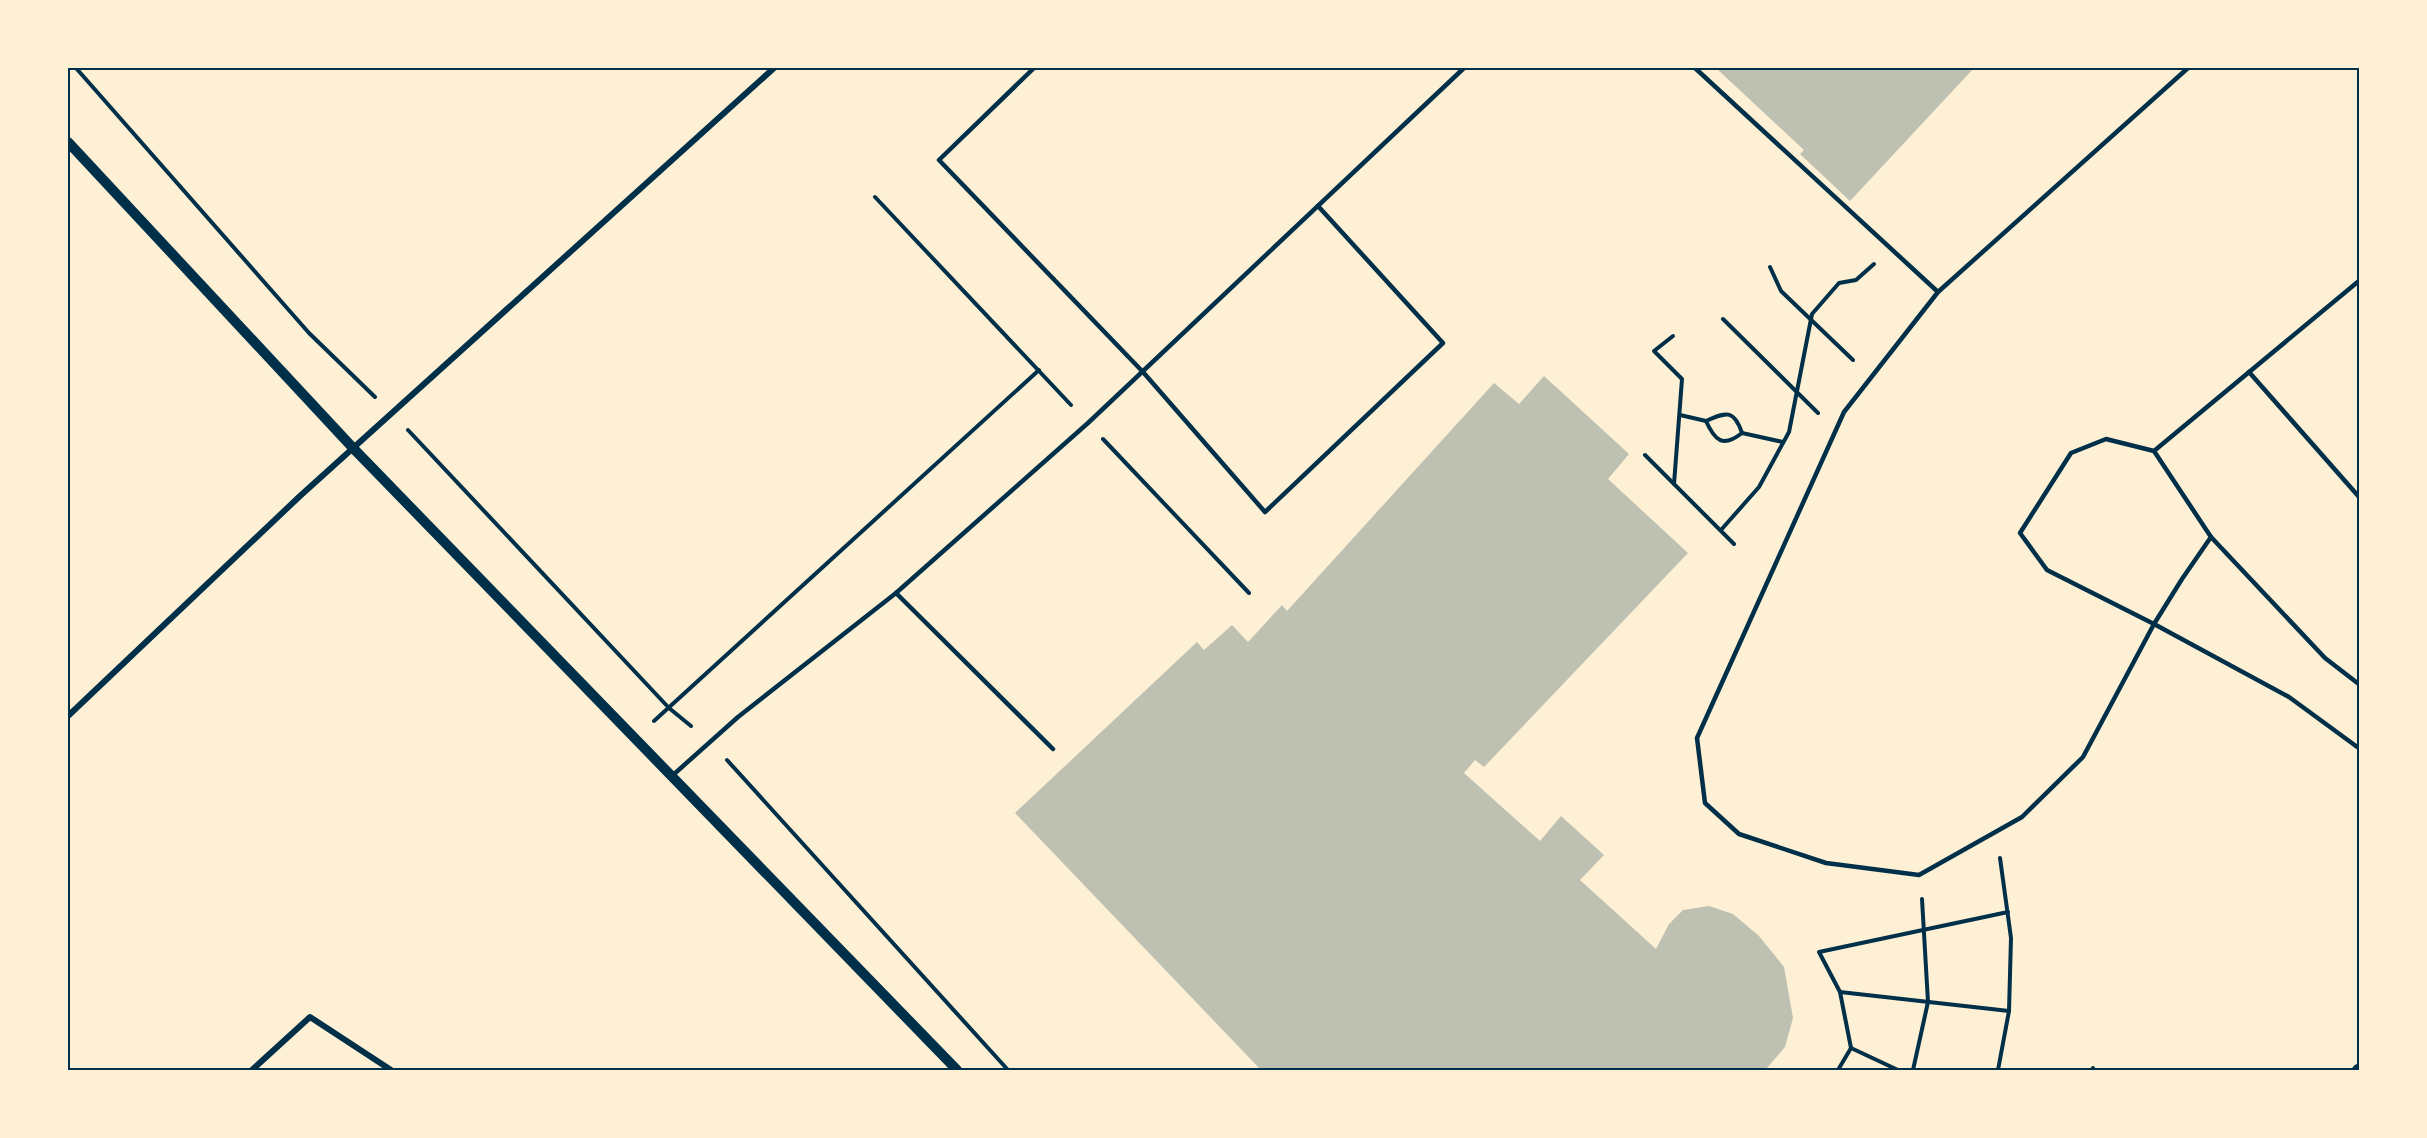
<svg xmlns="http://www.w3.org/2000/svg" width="2427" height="1138" viewBox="0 0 2427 1138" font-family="Literata,serif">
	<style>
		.building { fill: #bec0b2 }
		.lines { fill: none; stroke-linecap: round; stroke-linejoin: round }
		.path { stroke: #003049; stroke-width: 4 }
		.service { stroke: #003049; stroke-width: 4.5 }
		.minor { stroke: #003049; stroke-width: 6 }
		.tertiary { stroke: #003049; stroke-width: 10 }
		.secondary { stroke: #003049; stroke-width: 12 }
		.neatline { fill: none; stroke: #003049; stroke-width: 2 }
	</style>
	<rect width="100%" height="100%" fill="#fdf0d5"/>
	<g class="building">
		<path d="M 1716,68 L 1974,68 L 1850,201 L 1800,154 L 1804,150 Z"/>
		<path d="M 1544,376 L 1629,454 L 1608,479 L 1688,553 L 1484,767 L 1475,760 L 1464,773 L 1540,841 L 1561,816 L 1604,855 L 1580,880 L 1656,949 L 1669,924 L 1683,910 L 1709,906 L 1733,914 L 1759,936 L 1784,967 L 1793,1018 L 1785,1047 L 1767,1068 L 1760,1070 L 1261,1070 L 1015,813 L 1197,642 L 1204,650 L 1232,625 L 1248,642 L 1282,605 L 1287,611 L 1494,383 L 1519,404 Z"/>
	</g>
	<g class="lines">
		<g class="path">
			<path d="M 76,68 L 309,333 L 375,397"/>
			<path d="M 875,197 L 1071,405"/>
			<path d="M 1770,267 L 1781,291 L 1853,360"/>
			<path d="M 1723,319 L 1818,413"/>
			<path d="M 1673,336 L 1654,351 L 1682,379 L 1674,484"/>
			<path d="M 1680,415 L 1706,421 C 1726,412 1734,409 1742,433 L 1783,442"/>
			<path d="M 1706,421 C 1715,441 1723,448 1742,433"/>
			<path d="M 408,430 L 669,708 L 691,726"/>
			<path d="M 1103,439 L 1249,593"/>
			<path d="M 1645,455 L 1734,544"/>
			<path d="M 1721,530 L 1759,487 L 1789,432 L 1812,314 L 1839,283 L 1856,280 L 1874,264"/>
			<path d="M 654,721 L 1039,370"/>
			<path d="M 727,760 L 1008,1070"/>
			<path d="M 1840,992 L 2009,1011"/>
			<path d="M 1851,1048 L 1898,1070"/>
			<path d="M 1838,1070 L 1851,1048 L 1840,992 L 1819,952 L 2008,912"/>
			<path d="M 1913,1070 L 1928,1002 L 1922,899"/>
			<path d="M 1998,1070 L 2009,1011 L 2011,938 L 2000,858"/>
			<path d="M 2092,1070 L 2093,1068"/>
		</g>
		<g class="service">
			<path d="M 1034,68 L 939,160 L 1143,372 L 1265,512 L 1443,343 L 1318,206"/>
			<path d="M 1695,68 L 1938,292"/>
			<path d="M 2188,68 L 1938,292 L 1844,412 L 1697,738 L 1705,803 L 1739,834 L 1826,863 L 1919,875 L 2022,817 L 2083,757 L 2154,624 L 2182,579 L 2211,537 L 2154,451 L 2106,439 L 2071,453 L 2020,533 L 2047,570 L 2154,624 L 2289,697 L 2360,749"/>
			<path d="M 2358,68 L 2360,69"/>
			<path d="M 2249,372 L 2360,498"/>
			<path d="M 2154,451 L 2360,280"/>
			<path d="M 2211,537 L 2325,658 L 2360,685"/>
			<path d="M 896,593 L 1053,749"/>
			<path d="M 673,775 L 738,717 L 896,593 L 1088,423 L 1464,68"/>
		</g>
		<g class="minor">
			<path d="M 68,716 L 300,496 L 774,68"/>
			<path d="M 252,1070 L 310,1017 L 391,1070"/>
		</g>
		<path class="tertiary" d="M 68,142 L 353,448 L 957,1070"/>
		<path class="secondary" d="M 2358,1070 L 2360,1069"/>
	</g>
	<rect width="2427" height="1138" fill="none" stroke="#fdf0d5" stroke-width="138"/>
	<rect x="69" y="69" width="2289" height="1000" class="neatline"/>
</svg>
